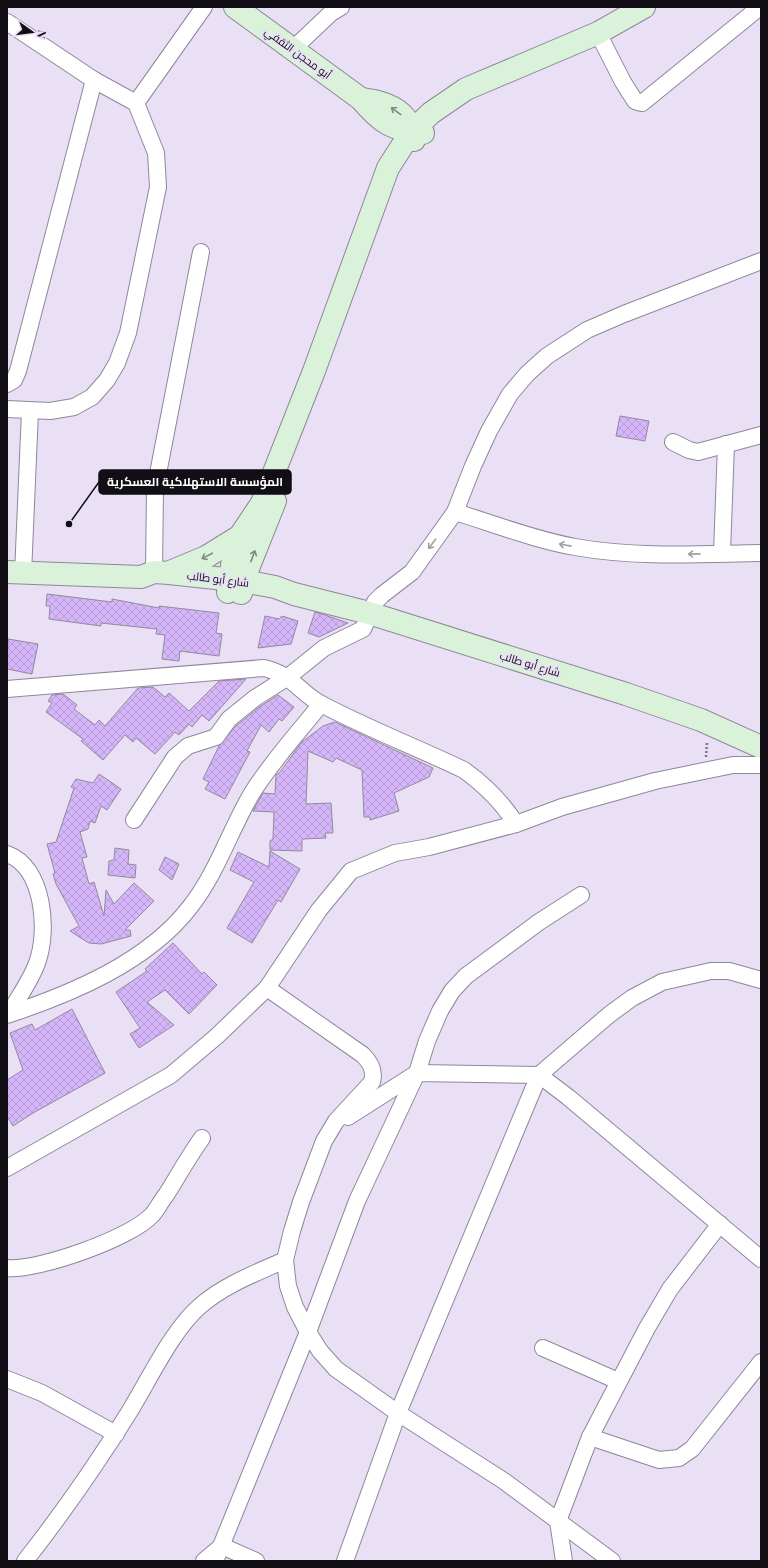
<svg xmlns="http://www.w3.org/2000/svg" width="768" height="1568" viewBox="0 0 768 1568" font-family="'Playfair Display',Cairo,serif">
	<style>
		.building { fill: url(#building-cross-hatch); stroke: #92899c }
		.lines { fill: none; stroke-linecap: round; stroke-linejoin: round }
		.street-casing { stroke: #8f8699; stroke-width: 18 }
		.secondary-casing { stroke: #8f8699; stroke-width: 24 }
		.path { stroke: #7c7684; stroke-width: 2.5; stroke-dasharray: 2 2; stroke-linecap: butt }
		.street { stroke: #fff; stroke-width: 16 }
		.secondary { stroke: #dbf2da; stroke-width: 22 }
		.oneway { stroke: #808b81 }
		.oneway2 { stroke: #a09fa1 }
		.labels { text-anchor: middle; stroke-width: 3.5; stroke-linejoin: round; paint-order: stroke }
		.street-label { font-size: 11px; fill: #110e15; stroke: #e9e0f5 }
		.leader { fill: none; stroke: #110e15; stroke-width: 1.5 }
		.callout-dot { fill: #110e15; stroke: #e9e0f5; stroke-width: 1.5 }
		.callout { fill: #110e15; stroke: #110e15; stroke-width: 1.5 }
		.callout-label { font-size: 12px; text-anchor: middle; font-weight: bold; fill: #fff }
	</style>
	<defs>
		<pattern id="building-cross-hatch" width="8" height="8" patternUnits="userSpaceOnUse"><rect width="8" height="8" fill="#d5b6fa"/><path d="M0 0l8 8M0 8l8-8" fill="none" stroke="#b69bd5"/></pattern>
	</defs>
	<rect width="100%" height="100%" fill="#e9e0f5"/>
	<g class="building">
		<path d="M 620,416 L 649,421 L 645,441 L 616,436 Z"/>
		<path d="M 47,594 L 112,602 L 112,599 L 159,608 L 159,606 L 219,613 L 216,633 L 222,634 L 219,656 L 180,651 L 179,661 L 162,659 L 165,635 L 156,634 L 157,629 L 101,623 L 101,626 L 49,619 L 50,606 L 46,606 Z"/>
		<path d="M 315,612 L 322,614 L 348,623 L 319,637 L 308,633 Z"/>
		<path d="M 265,616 L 279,619 L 282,616 L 298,621 L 291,644 L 258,648 Z"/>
		<path d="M 8,639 L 38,644 L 32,674 L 7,669 Z"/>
		<path d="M 246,679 L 209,721 L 202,715 L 192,727 L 189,724 L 179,735 L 175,732 L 155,754 L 136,738 L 133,742 L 125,735 L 103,760 L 81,741 L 83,739 L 46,712 L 52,703 L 48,701 L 52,695 L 63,694 L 77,705 L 74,709 L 95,725 L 99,720 L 105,726 L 138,688 L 153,687 L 165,697 L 169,693 L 189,711 L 219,681 Z"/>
		<path d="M 278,695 L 294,707 L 282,721 L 279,719 L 269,732 L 261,725 L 247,751 L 250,752 L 225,799 L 205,789 L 209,782 L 203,779 L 219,746 L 236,726 L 261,706 Z"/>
		<path d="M 335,722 L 433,768 L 429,777 L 394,793 L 399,811 L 370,820 L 370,817 L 364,817 L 362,770 L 336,758 L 333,762 L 308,751 L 306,804 L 331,803 L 333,833 L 325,833 L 326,838 L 302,839 L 302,851 L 270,850 L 270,841 L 273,839 L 274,812 L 253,811 L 263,793 L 275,794 L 276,775 L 280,772 L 302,742 L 323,726 Z"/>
		<path d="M 99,774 L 121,789 L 107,810 L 101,806 L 95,823 L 90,821 L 88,829 L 80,832 L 87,857 L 82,858 L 89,884 L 94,882 L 104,916 L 106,890 L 114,904 L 134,883 L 154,901 L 125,930 L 130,930 L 131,936 L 101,944 L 89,943 L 70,931 L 79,926 L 56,884 L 53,874 L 55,873 L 47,844 L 56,842 L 74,788 L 71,787 L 76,779 L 93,783 Z"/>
		<path d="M 115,848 L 129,850 L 128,864 L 136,865 L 135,878 L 108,875 L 109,861 L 114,860 Z"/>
		<path d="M 270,851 L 300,869 L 281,902 L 278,900 L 252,943 L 227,928 L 254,882 L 230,870 L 238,852 L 269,867 Z"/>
		<path d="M 165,857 L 179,864 L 172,880 L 159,870 Z"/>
		<path d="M 173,943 L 202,974 L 204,972 L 217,985 L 189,1014 L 165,990 L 147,1002 L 174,1025 L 139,1048 L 130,1034 L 140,1028 L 116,992 L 147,971 L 145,969 Z"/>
		<path d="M 72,1009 L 105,1073 L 33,1113 L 13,1126 L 7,1116 L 7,1080 L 23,1070 L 10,1033 L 32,1024 L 35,1030 Z"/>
	</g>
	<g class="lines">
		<defs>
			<g id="street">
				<path d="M 7,22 L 94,80 L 136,103 L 156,153 L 158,187 L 128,333 L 117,363 L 107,380 L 92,397 L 74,407 L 50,411 L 7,409"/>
				<path d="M 598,33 L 623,82 L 635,101 L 642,103 L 760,7"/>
				<path d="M 293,49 L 331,13 L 341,7"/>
				<path d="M 136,103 L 204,7"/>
				<path d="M 7,384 L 14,380 L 18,371 L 94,80"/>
				<path d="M 673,442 L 689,450 L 698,452 L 761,435"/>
				<path d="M 455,512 C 495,524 535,540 575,547 C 637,558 699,554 761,553"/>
				<path d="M 722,553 L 726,444"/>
				<path d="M 154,572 L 155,489 L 201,252"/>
				<path d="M 23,574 L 30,411"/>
				<path d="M 7,689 L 264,668 C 294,675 299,693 323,705 C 369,729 418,748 464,770 C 486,786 502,802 516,824"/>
				<path d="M 134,820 L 175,757 L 188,746 L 216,737 L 229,719 L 255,698 L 288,677 L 324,648 L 363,629 L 375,602 L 382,595 L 412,572 L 455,512 L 473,466 L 489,431 L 510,394 L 527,374 L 547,356 L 587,330 L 624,314 L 761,261"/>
				<path d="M 7,854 C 44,867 49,931 37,963 C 31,980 18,998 9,1014"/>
				<path d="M 267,988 L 363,1055 C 371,1063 375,1071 372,1082 L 336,1121 L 324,1141 L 301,1202 L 292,1231 L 285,1260 L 288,1286 L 295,1307 L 308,1332 L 320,1351 L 336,1369 L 398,1413 L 504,1481 L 612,1561"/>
				<path d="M 7,1015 C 71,994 148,962 190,907 C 217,873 230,830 252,793 C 272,761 298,733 321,704"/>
				<path d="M 348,1117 L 417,1073 L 539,1075 L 568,1097 L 761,1259"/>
				<path d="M 7,1168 L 171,1075 L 217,1036 L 267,988 L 319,910 L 351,871 L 395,853 L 429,847 L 516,824 L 562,807 L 655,781 L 733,765 L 761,765"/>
				<path d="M 7,1268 C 38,1271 131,1238 152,1215 C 157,1210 161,1201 166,1195 C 178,1176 189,1156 202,1138"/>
				<path d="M 543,1348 L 618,1381"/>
				<path d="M 7,1379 L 42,1393 L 116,1434"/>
				<path d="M 590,1437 L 659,1460 L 679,1458 L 692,1449 L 761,1362"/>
				<path d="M 25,1561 C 62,1514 96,1465 128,1414 C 148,1382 172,1330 200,1306 C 224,1285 256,1273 285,1260"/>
				<path d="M 204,1561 L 222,1546 L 256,1561"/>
				<path d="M 215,1561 L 308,1332 L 357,1201 L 417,1073 L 427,1041 L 440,1011 L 452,991 L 466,976 L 539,922 L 581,895"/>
				<path d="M 345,1561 L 398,1413 L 539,1075 L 610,1014 L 632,998 L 662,982 L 711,971 L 729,971 L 761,980"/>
				<path d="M 564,1561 L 558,1521 L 590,1437 L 647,1328 L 670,1289 L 720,1224"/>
			</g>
			<g id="secondary">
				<path d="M 235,7 L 361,99 C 381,123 392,130 423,133"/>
				<path d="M 361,99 C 377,101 396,105 406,119 C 410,125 411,133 414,140"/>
				<path d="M 7,572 L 141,577 L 154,572 L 169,573 L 243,581 L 275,587 L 294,594 L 369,613 L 626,694 L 701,720 L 761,747"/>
				<path d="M 170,572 L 206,557 L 240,536"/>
				<path d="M 228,592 L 233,559 L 240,536 L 262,503 L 314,371 L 388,168 L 411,132 L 431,113 L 466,89 L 598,33 L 644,7"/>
				<path d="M 241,593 L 243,581 L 275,501"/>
			</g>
		</defs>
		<use href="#street" class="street-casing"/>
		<use href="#secondary" class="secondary-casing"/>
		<path class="path" d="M 706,757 L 707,742"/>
		<use href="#street" class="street"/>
		<use href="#secondary" class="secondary"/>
	</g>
	<defs><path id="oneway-shaft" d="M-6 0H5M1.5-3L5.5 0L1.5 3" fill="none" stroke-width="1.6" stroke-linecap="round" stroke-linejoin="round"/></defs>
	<g class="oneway">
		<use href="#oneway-shaft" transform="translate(396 111) rotate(-144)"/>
		<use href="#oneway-shaft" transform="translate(207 556) rotate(152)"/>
		<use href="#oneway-shaft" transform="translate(253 556) rotate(-69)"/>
	</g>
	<g class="oneway2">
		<use href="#oneway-shaft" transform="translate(432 544) rotate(127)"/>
		<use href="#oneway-shaft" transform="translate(565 545) rotate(-169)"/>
		<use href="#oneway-shaft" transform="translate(694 554) rotate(179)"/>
	</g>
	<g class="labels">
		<g class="street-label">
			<text transform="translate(298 53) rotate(36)" y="4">أبو محجن الثقفي</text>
			<text transform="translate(218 579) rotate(7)" y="4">شارع أبو طالب</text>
			<text transform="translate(530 664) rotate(17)" y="4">شارع أبو طالب</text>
		</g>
	</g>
	<path class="leader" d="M69 524L99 482"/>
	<circle class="callout-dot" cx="69" cy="524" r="4"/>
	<rect class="callout" x="99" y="470" width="192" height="24" rx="4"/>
	<g class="callout-label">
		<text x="195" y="486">المؤسسة الاستهلاكية العسكرية</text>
	</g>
	<rect width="768" height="1568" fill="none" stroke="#110e15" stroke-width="16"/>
	<g transform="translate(32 32) rotate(104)" stroke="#e9e0f5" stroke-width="3" paint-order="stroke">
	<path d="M0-3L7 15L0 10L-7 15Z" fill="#110e15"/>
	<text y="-6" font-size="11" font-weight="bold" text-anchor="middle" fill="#110e15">N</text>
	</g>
</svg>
